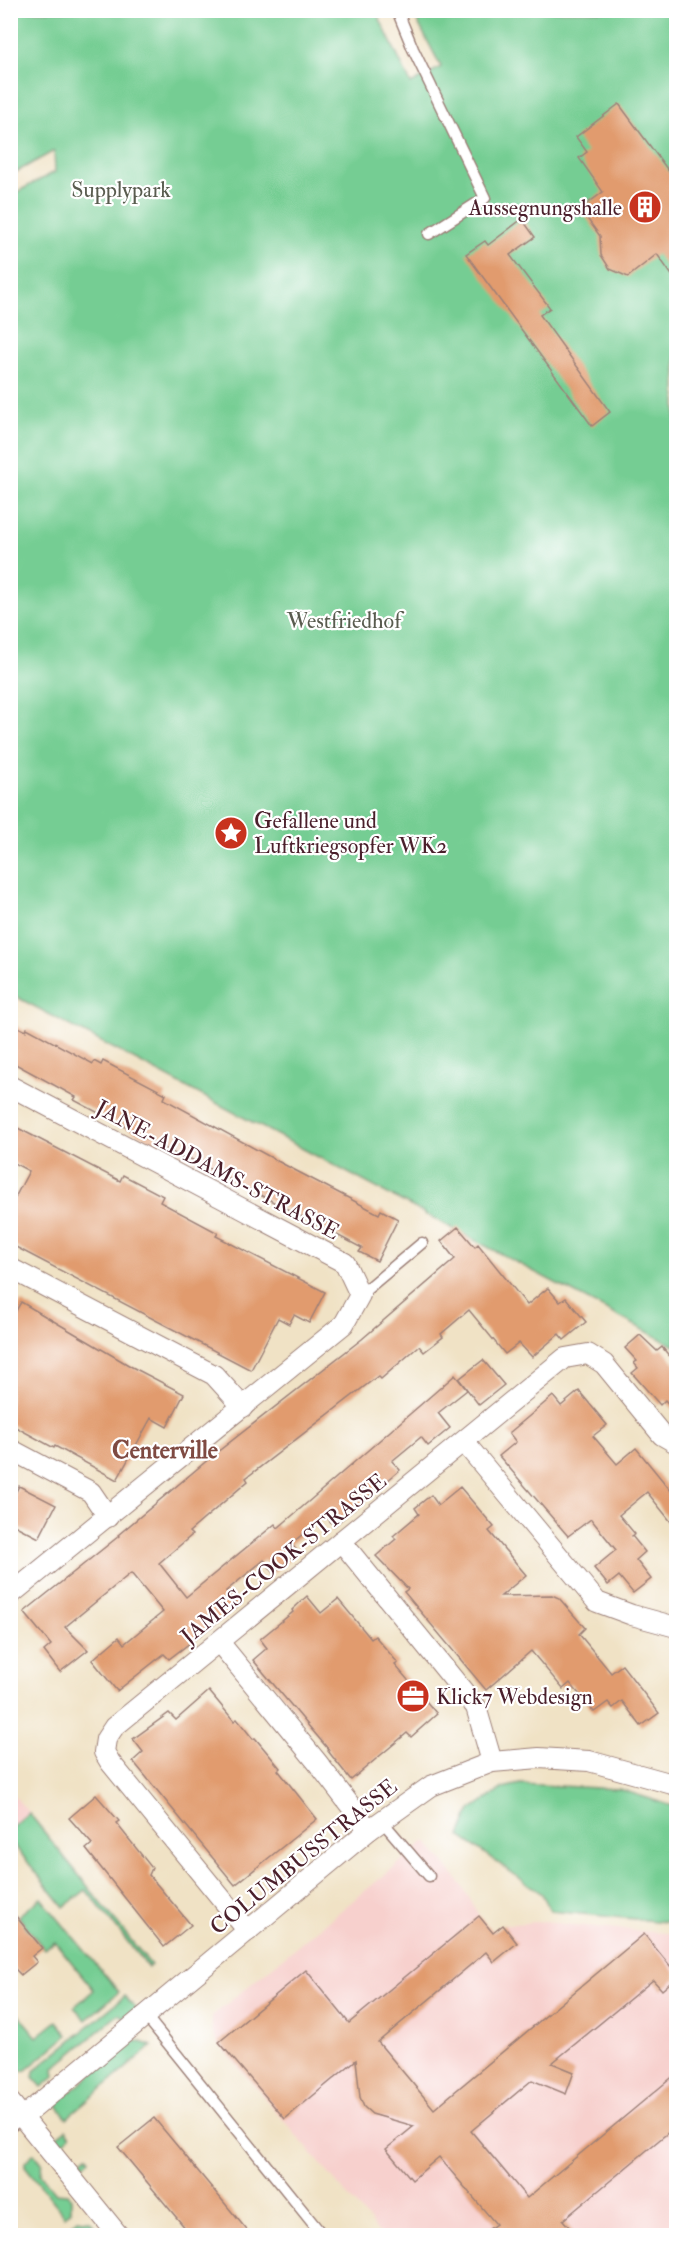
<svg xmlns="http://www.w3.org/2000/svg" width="687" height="2246" viewBox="0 0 687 2246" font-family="'IM FELL Double Pica',serif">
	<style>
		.built { fill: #f7d0cd }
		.green { fill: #75cd93; stroke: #60765f; stroke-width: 1.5 }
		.building { fill: #e19b6e }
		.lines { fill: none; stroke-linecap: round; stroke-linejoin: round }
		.service-casing { stroke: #9d8078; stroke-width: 13 }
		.minor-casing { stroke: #9d8078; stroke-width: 22 }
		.service { stroke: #fff; stroke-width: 10 }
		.minor { stroke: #fff; stroke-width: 20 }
		.labels { text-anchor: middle; stroke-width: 4.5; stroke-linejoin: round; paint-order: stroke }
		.park-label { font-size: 22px; fill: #595c4f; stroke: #fff }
		.poi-label { font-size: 22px; fill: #4a1f2b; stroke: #fff; text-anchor: start }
		.street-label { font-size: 22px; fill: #4a1f2b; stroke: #fff }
		.neighbourhood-label { font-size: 24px; font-weight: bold; fill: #7f4a42; stroke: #fff }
	</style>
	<rect width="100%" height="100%" fill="#fff"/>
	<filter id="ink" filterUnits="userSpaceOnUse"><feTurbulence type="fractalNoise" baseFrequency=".0167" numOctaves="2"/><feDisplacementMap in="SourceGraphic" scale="12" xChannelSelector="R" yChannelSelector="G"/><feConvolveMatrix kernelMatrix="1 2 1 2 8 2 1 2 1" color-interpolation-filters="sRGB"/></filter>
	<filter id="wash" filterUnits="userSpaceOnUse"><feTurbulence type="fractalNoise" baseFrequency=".008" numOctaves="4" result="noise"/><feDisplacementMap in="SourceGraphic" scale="24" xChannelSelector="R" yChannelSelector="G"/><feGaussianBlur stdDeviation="1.35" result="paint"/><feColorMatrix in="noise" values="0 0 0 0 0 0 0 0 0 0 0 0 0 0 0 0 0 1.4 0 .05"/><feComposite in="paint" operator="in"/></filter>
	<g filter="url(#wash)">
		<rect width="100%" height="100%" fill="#f0e2c5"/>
		<g class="built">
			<path d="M 10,1791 L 29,1813 L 11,1829 L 10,1829 Z"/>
			<path d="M 426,1841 L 462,1885 L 479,1916 L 493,1932 L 503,1925 L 546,1921 L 563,1924 L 676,1934 L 676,2235 L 381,2235 L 217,2042 L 212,2031 L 212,2016 Z"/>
		</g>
		<g class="green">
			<path d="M 11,11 L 376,11 L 411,84 L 441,67 L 412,11 L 676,11 L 676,1347 L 11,994 L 11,195 L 55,172 L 54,151 L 11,175 Z"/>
			<path d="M 520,1784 L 619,1789 L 676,1807 L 676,1923 L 551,1911 L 542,1894 L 460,1836 L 471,1810 L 503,1788 Z"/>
			<path d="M 29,1813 L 151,1965 L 148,1967 L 86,1890 L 64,1907 L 14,1845 L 11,1847 L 11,1829 Z"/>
			<path d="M 41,1898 L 119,1992 L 86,2020 L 74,2007 L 94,1990 L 55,1942 L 44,1949 L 18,1916 Z"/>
			<path d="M 125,1996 L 136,2009 L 125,2018 L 119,2014 L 54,2068 L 55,2076 L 42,2087 L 33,2077 L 34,2071 Z"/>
			<path d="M 10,2005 L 37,2037 L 57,2021 L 68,2035 L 26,2070 L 21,2071 L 11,2064 Z"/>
			<path d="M 138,2041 L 152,2046 L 67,2118 L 56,2104 L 128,2044 Z"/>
			<path d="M 66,2129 L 71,2136 L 63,2143 L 78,2162 L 87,2155 L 90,2159 L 77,2170 L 52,2140 Z"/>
			<path d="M 34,2153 L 42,2163 L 40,2174 L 56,2193 L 67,2194 L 71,2198 L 71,2211 L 65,2216 L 25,2166 L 25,2162 Z"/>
			<path d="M 78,2219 L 90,2221 L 102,2235 L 81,2235 L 72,2224 Z"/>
		</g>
		<g id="blocks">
			<g class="building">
				<path d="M 619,104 L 676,181 L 676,281 L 657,254 L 628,277 L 610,269 L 601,255 L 600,236 L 580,209 L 603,192 L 579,158 L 587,152 L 576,137 Z"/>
				<path d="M 522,219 L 535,237 L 510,255 L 550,308 L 540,315 L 610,412 L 592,426 L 466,254 L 485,241 L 488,245 Z"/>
				<path d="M 10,1023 L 26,1031 L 27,1028 L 93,1064 L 94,1061 L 101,1065 L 103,1061 L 166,1094 L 164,1099 L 283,1164 L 379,1214 L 381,1210 L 398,1219 L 377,1261 L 359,1252 L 362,1248 L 187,1157 L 186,1160 L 144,1137 L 74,1100 L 76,1097 L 10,1061 Z"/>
				<path d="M 10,1124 L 120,1181 L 123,1175 L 163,1196 L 160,1202 L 218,1233 L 216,1236 L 325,1292 L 309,1323 L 294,1315 L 289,1324 L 278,1318 L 251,1370 L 10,1244 L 10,1207 L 29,1171 L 10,1161 Z"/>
				<path d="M 458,1227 L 475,1247 L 478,1244 L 527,1305 L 548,1288 L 560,1302 L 566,1298 L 586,1322 L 564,1340 L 559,1334 L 532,1357 L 519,1343 L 505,1354 L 469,1310 L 441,1334 L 443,1337 L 424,1352 L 419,1346 L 381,1379 L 378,1376 L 246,1478 L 248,1481 L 189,1532 L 192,1535 L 159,1563 L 186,1597 L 275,1524 L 278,1528 L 455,1375 L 467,1390 L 438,1413 L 450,1428 L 428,1446 L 421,1437 L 392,1461 L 400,1470 L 334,1526 L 325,1515 L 291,1544 L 298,1552 L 274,1573 L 264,1560 L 226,1591 L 238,1606 L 169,1659 L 164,1654 L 117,1691 L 92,1660 L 119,1637 L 124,1644 L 163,1612 L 131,1573 L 65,1627 L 88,1650 L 60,1672 L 44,1651 L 51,1645 L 24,1612 L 119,1536 L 118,1535 L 216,1453 L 362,1339 L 455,1259 L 441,1241 Z"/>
				<path d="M 21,1302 L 132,1367 L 184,1394 L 167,1427 L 151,1418 L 117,1480 L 55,1446 L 54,1448 L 10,1424 L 10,1321 Z"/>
				<path d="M 640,1335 L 657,1351 L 662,1347 L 676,1364 L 676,1412 L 665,1400 L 660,1405 L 632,1373 L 638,1368 L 634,1363 L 637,1361 L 625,1348 Z"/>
				<path d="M 483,1360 L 504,1385 L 479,1405 L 459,1379 Z"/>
				<path d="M 579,1391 L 607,1425 L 593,1436 L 617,1464 L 636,1448 L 676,1497 L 676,1528 L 647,1492 L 619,1515 L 635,1534 L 632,1536 L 645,1552 L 636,1560 L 651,1579 L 633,1593 L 619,1576 L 608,1585 L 594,1568 L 616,1550 L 591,1519 L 568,1536 L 499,1456 L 516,1442 L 509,1433 L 553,1396 L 561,1406 Z"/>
				<path d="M 19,1486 L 56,1505 L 39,1538 L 10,1523 L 10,1503 Z"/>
				<path d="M 460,1487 L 494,1527 L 489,1531 L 526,1575 L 501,1596 L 552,1595 L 559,1598 L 585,1628 L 579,1634 L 611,1673 L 622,1665 L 659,1713 L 641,1726 L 622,1701 L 613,1708 L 608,1702 L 594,1712 L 570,1683 L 563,1689 L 531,1651 L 486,1690 L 404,1592 L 408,1589 L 376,1556 L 396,1539 L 393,1536 L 419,1514 L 415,1508 L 431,1495 L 438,1505 Z"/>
				<path d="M 307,1596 L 321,1613 L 338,1599 L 371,1639 L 375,1636 L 398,1663 L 395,1665 L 437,1714 L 411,1737 L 407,1733 L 351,1780 L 328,1751 L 329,1750 L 253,1660 L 267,1648 L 260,1639 L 293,1612 L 292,1610 Z"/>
				<path d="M 209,1691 L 234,1721 L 237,1719 L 253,1739 L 255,1738 L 280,1768 L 278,1770 L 317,1819 L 235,1885 L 133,1761 L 143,1752 L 133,1739 L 169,1713 L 176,1720 Z"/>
				<path d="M 96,1795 L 119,1821 L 116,1823 L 152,1868 L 149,1875 L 191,1925 L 164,1947 L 86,1849 L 92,1844 L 69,1818 Z"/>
				<path d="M 10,1909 L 42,1948 L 32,1956 L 37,1962 L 21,1975 L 10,1964 Z"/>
				<path d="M 479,1916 L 493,1933 L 503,1925 L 517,1943 L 494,1962 L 486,1952 L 378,2042 L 434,2109 L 644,1934 L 676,1973 L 676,1978 L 662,1990 L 653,1980 L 552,2063 L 574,2072 L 566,2094 L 532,2080 L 471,2131 L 527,2198 L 676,2074 L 676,2126 L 563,2220 L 576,2235 L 481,2235 L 496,2224 L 439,2157 L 412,2180 L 386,2149 L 414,2126 L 372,2114 L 364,2107 L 360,2097 L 356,2060 L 285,2119 L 219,2042 L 306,1970 L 349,2023 Z"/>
				<path d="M 154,2118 L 251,2235 L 191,2235 L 118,2147 Z"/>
			</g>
		</g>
	</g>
	<g filter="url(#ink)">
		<use href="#blocks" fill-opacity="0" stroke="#9d8078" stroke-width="1.5"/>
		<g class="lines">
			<defs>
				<g id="service">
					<path d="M 397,10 L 413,49 L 485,198 L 429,234"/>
					<path d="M 360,1295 L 422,1243"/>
					<path d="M 382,1821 L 429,1876"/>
					<path d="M 145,2015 L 323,2236"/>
					<path d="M 10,2127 L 23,2117"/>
				</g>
				<g id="minor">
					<path d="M 10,1086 L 345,1263 L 360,1295 L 344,1324 L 10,1595"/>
					<path d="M 10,1268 L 214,1375 L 243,1407"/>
					<path d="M 464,1442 L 597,1602 L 632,1615 L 676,1627"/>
					<path d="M 10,1449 L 91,1492 L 108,1517"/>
					<path d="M 341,1541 L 476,1707 L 492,1762"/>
					<path d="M 219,1642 L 317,1762 L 369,1830"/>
					<path d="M 248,1931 L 110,1762 L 104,1752 L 106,1739 L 114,1727 L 565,1358 L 588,1354 L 604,1364 L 662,1435 L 676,1443"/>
					<path d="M 10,2102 L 119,2236"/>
					<path d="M 23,2117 L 369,1830 L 431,1786 L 492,1762 L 539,1758 L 589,1761 L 676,1785"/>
				</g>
			</defs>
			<use href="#service" class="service-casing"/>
			<use href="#minor" class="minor-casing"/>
			<use href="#service" class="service"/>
			<use href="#minor" class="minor"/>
		</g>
	</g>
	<defs>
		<symbol id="building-disc" viewBox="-11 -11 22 22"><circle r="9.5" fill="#c8321e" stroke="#fff"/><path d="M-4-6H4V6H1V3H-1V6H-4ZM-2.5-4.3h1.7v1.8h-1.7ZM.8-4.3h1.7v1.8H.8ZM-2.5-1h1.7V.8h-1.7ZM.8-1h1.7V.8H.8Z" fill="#fff"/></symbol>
		<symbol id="sight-disc" viewBox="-11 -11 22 22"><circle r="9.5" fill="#c8321e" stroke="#fff"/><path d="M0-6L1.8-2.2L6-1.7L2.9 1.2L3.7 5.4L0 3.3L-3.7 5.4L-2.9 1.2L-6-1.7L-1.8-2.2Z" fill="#fff"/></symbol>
		<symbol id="office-disc" viewBox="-11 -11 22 22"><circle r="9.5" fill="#c8321e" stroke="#fff"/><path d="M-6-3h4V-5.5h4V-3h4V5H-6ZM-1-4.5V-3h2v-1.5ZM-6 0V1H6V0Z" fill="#fff"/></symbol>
	</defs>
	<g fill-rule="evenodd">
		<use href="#building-disc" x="626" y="188" width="38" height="38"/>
		<use href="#sight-disc" x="212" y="814" width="38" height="38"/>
		<use href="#office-disc" x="394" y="1677" width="38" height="38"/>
	</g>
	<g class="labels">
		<g class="park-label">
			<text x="121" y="197">Supplypark</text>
			<text x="344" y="628">Westfriedhof</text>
		</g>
		<g class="poi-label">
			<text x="622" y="215" text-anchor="end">Aussegnungshalle</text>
			<text x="254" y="828">Gefallene und<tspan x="254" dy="25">Luftkriegsopfer WK2</tspan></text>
			<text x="436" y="1704">Klick7 Webdesign</text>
		</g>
		<g class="street-label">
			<text transform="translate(218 1169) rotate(28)" y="8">JANE-ADDAMS-STRASSE</text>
			<text transform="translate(283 1558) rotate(-39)" y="8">JAMES-COOK-STRASSE</text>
			<text transform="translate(303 1856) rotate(-39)" y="8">COLUMBUSSTRASSE</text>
		</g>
		<g class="neighbourhood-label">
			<text x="165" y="1458">Centerville</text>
		</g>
	</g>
	<rect width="687" height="2246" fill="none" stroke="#fff" stroke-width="36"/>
</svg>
